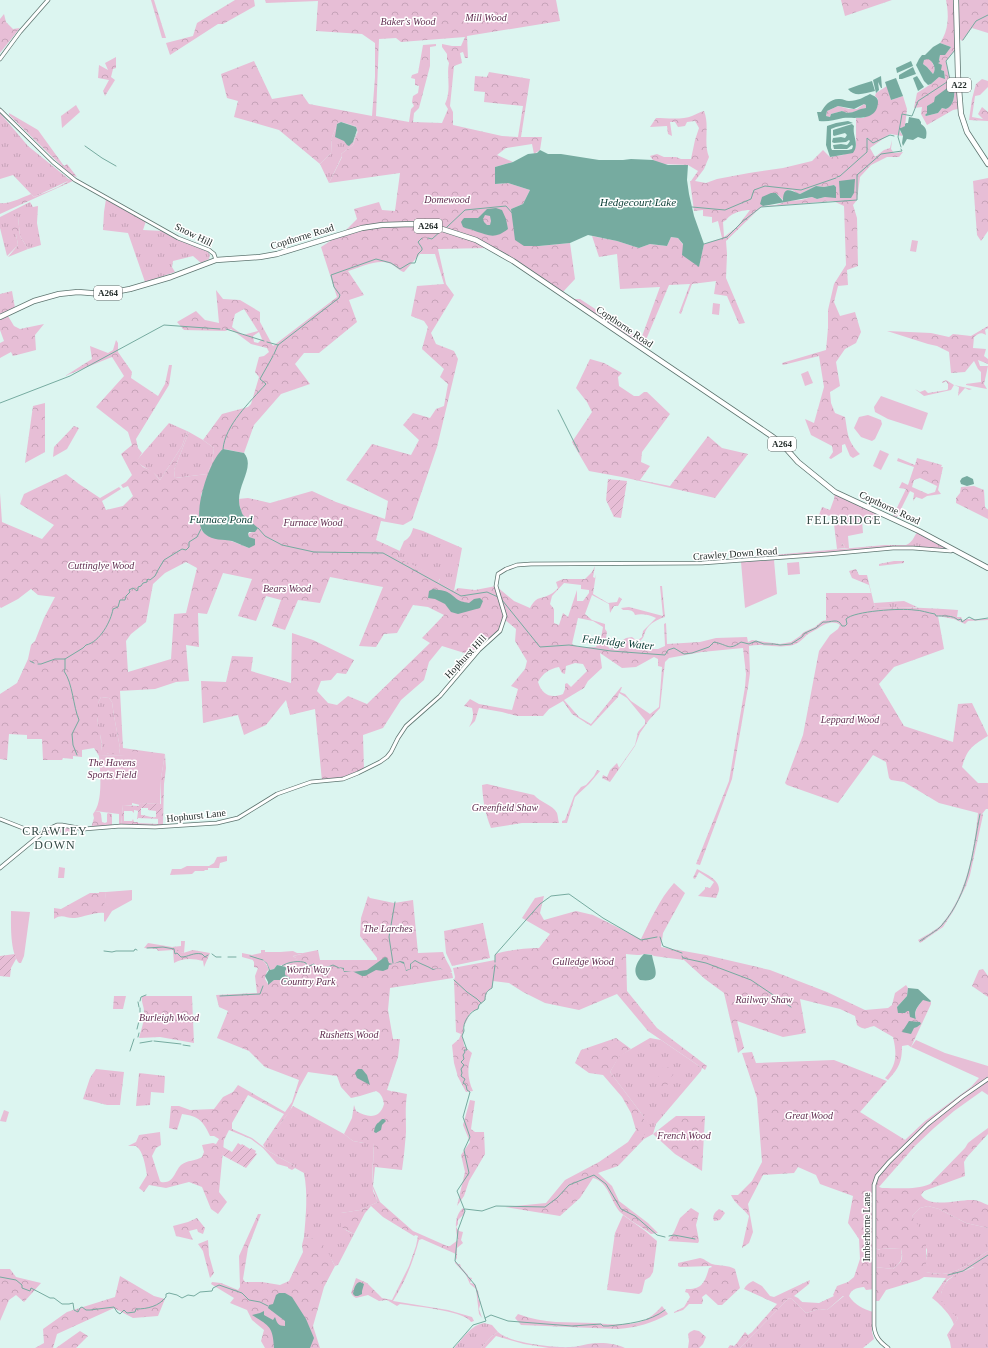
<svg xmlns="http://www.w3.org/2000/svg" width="988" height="1348" viewBox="0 0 988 1348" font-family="Georgia,serif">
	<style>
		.grass { fill: url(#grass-tufts); fill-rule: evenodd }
		.forest { fill: url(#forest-crowns); fill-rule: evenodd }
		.park { fill: #e7bed6 }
		.garden { fill: url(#garden-furrows); fill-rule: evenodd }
		.water { fill: #76aba0; fill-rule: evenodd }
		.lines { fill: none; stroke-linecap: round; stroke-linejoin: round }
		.stream { stroke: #76aba0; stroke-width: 1 }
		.secondary-casing { stroke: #5e7570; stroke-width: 4.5 }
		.highway-casing { stroke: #5e7570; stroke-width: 6 }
		.secondary { stroke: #fff; stroke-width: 3 }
		.highway { stroke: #fff; stroke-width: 4.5 }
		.labels { text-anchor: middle; stroke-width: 3; stroke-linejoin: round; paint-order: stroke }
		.shield { fill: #fff; stroke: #656b6a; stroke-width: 1 }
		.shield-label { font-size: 9px; font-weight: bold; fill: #232c2a }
		.park-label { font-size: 10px; font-style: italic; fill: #612e50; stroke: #fff }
		.street-label { font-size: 10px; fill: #232c2a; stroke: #fff }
		.water-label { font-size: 11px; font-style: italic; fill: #073a32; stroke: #fff }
		.quarter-label { font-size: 12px; letter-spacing: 1px; fill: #354a46; stroke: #fff }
	</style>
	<defs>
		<pattern id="grass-tufts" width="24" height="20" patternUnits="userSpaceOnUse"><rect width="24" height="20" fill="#e7bed6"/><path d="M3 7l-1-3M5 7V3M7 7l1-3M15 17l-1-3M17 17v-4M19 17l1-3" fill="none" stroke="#c6a3b8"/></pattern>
		<pattern id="forest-crowns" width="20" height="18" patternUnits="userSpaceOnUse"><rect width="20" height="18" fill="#e7bed6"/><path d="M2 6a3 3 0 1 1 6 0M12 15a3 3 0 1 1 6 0" fill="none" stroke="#c6a3b8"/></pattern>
		<pattern id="garden-furrows" width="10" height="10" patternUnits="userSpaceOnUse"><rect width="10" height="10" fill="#e7bed6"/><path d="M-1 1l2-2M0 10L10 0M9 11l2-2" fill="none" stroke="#c6a3b8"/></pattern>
	</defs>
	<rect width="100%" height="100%" fill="#dcf5f0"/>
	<g class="grass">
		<path d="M 0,113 L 28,146 L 70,180 L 34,197 L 13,175 L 0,179 Z"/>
		<path d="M 338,122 L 341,122 L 356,126 L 358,130 L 353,145 L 341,154 L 342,156 L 329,183 L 320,164 L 331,153 L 332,137 ZM 341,122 L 356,127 L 357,132 L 353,142 L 346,142 L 344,141 L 339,123 Z"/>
		<path d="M 106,199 L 146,221 L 143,230 L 163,231 L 176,239 L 207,251 L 210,255 L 209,259 L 201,263 L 193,256 L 173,261 L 172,267 L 175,272 L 145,282 L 128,233 L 103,230 L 104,212 Z"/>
		<path d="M 30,202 L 33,207 L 38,206 L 37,223 L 41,245 L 28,249 L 20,236 L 18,217 L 16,234 L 18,245 L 7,256 L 0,228 L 0,217 Z"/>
		<path d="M 169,423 L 187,431 L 182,446 L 160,480 C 153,470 145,469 136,461 Z"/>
		<path d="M 189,432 L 203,440 L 214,448 L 212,463 L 207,474 L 175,478 L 174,470 Z"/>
		<path d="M 413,528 L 423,531 L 462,548 L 454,591 L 438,583 L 440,579 L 398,558 L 397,557 L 404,541 C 409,539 412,533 413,528 Z"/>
		<path d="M 917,532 L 949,549 L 903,546 L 880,549 L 707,562 L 712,551 L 716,560 L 885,545 L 906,545 C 912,543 914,537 917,532 Z"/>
		<path d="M 904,601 L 917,607 L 875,608 L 874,603 Z"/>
		<path d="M 101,697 L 109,698 L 112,702 L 114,716 L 120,748 L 119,754 L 109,754 L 102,752 L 101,738 L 97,723 L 98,717 L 98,703 Z"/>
		<path d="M 108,813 L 112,814 L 112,826 L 105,827 L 105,823 L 107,822 L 107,814 Z"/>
		<path d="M 60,826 L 77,829 L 77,831 L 44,834 L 52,829 Z"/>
		<path d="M 181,941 L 185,941 L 184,953 L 178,952 L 172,947 L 181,946 Z"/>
		<path d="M 650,1038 L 661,1040 L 702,1068 L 701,1071 L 656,1124 L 653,1134 L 644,1139 L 644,1117 L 610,1072 L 619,1056 Z"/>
		<path d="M 96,1069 L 124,1072 L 120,1105 L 107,1105 L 83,1099 L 90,1078 Z"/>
		<path d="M 139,1073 L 165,1076 L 164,1093 L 151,1092 L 150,1105 L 136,1106 Z"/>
		<path d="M 293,1106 L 344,1134 L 353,1141 L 364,1143 L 374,1143 L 372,1179 L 373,1191 L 378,1202 L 360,1210 L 341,1213 C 341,1227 340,1228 354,1234 L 338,1265 L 335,1266 C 328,1253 321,1238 304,1237 C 306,1215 308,1194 304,1173 L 295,1168 L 295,1166 L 270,1152 L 264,1147 Z"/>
		<path d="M 928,1206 L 939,1209 L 966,1223 L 988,1228 L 988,1251 C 974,1260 959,1273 942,1274 C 937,1274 931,1273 925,1272 L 927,1250 L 912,1216 L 920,1208 Z"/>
		<path d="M 623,1215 L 644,1230 L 657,1241 L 653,1272 L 650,1277 L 645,1280 L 642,1292 L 639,1294 L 607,1290 L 615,1233 Z"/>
		<path d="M 874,1248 L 880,1250 L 881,1248 L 901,1249 C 903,1260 901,1262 893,1269 L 875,1267 Z"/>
		<path d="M 976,1266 L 988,1267 L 988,1348 L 951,1348 L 950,1342 L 947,1335 L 958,1318 C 946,1309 936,1303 943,1288 C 945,1284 947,1280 951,1278 C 958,1272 968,1271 976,1266 Z"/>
		<path d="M 844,1296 L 849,1296 C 855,1305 863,1309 873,1312 L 872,1332 L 874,1339 L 863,1348 L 740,1348 L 789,1298 L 792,1299 L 806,1313 L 819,1309 L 827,1310 Z"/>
		<path d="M 484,1323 L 492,1325 L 498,1332 L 492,1336 L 481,1348 L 454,1348 C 463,1338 471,1325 484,1323 Z"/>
	</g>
	<g class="forest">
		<path d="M 151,0 L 154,0 L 166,38 L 162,38 Z"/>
		<path d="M 235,0 L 254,0 L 255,6 L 223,24 L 218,24 L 170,55 L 166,43 L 193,36 L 197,23 Z"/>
		<path d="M 265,0 L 556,0 L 560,21 L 467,36 L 468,58 L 465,58 L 463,52 L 460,53 L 462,63 L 454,66 L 450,106 L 453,112 L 453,125 L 502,136 L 518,137 L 523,106 L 484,102 L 485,92 L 474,91 L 475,76 L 487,77 L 489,72 L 530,79 L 521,137 L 542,137 L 540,150 L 534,154 L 532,144 L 506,148 L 497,155 L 513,162 L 495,167 L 495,184 L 508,183 L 530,190 L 523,204 L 511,209 L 524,246 L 539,246 L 570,243 L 575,279 L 561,294 L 487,248 L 438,249 L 446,284 L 454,295 L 431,333 L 436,344 L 454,351 L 458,359 L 437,447 L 412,520 L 403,525 L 381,521 L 376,540 L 400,551 L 397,557 L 398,558 L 440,578 L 438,583 L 454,591 L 458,588 L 475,590 L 496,586 L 514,601 L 530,608 C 537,595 540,600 551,594 C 553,593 556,590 558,588 L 556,582 L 563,579 L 585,579 L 592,572 L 595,566 L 593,577 L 595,578 L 596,574 L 593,594 L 608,603 L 617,602 L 619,597 L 622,599 L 618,606 L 614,606 L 610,613 L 609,604 L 592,595 L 585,614 L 592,620 L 605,624 L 605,629 L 607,632 L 605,643 L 610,649 L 626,638 L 632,637 L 637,641 L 642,637 L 643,631 L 656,618 C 650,615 642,613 635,615 C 633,609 628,610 623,610 L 621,608 L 629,607 L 663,616 L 660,586 L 662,586 L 665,617 C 658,619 650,623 646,630 C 643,636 645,637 639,642 L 641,649 L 658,649 L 665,646 L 664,624 L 666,623 L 667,644 L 700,642 L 716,638 L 747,637 L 748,642 L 752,640 L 780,644 L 791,642 L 800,636 L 804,632 L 815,627 L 822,621 L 826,620 L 826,593 L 871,593 L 869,585 L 852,578 L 849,571 L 856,569 L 859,575 L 867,575 L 875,608 C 903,606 930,608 958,610 L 957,617 L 961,617 L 963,621 L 966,619 L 988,619 L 988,620 L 968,621 L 965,624 L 954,619 L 938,616 L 944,649 L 894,667 L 879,684 L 904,726 L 953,742 L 958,704 L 972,703 L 988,736 C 973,745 967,749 962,767 L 978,783 L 988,783 L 988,809 L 986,809 L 982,814 L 983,815 L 970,875 L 966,886 L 954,910 L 943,927 L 920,943 L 918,940 C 925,936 935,931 941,925 C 967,895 974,851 978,813 L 939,803 L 904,782 L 891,780 L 889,778 L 886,762 L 873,755 L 838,803 L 787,785 L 785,783 L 803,735 L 819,651 L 830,635 L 838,629 L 840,625 C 832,619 823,625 817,629 C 814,631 811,632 808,634 C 803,638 800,643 793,645 C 778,649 764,643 749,646 L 750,673 L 748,687 L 732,779 L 700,865 L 696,864 L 729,781 L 745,687 L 746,674 L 743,648 L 702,652 L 669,658 L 665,662 L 660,708 L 649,720 L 640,733 L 635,746 L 610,782 L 602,778 L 603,775 L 607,777 L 610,770 L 617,763 L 619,768 L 635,745 L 638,732 L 645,724 L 645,720 L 627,698 L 619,693 L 618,697 L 591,726 L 572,714 L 563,701 L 549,709 L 543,716 L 517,716 L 502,712 L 479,708 L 475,721 L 469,727 C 473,720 474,716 472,708 L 464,706 L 470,699 L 479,704 L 512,710 L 518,689 L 511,686 L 525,669 L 527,661 L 515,641 L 516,629 L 504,619 L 500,631 L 474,656 L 442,646 L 429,662 L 424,680 L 401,700 L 383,728 L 363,735 L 364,770 L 351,776 L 322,781 L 315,709 L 290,715 L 286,700 L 266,725 L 244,735 L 238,715 L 203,723 L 201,681 L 226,682 L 232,656 L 253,657 L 251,671 L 291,683 L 292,633 L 313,640 L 354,660 L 346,674 L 337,673 L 331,680 L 321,681 L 317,691 L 328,703 L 337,705 L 348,696 L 367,704 L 430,643 L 422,638 L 444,615 L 428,607 L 413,605 L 397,633 L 384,634 L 376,647 L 359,646 L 383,587 L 330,577 L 320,603 L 298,600 L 285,630 L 272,626 L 281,600 L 266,596 L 256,621 L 238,616 L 252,579 L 223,573 L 207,614 L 198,613 L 199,647 L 186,645 L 189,681 L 176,682 L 155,689 L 120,691 L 123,748 L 165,754 L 166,768 L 164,784 L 163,825 L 167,827 L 121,826 L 123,805 L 139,806 L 139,811 L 134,810 L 134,813 L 132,811 L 124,811 L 124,821 L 132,821 L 133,819 L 134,822 L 138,822 L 138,823 L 158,824 L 158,819 L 161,819 L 161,778 L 165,754 L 99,756 L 94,748 L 82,750 L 82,757 L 73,756 L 73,759 L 63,758 L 62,760 L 43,760 L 42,739 L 27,739 L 27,735 L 9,734 L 7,760 L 0,759 L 0,694 L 17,683 L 28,659 L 31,645 L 35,641 L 44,618 L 55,597 L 38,595 L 31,589 L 18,599 L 1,608 L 0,607 L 0,493 L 2,522 L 42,539 L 54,525 L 20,504 L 24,494 L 66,474 L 79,484 L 100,498 L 119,487 L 121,489 L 102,501 L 106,510 L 123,506 L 133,496 L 128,486 L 123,488 L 121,485 L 126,482 L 132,475 L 121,454 L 132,445 L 128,432 L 96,407 L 124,376 L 112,357 L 65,376 L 92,359 L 90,346 L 108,353 L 113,350 L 116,340 L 118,343 L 118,352 L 132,372 L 131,378 L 158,396 L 165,384 L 169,365 L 172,365 L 169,385 L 136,439 L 138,448 L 142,453 L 137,461 L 143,467 L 152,471 L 160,480 L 182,446 L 187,431 L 189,432 L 174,470 L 175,478 L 207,474 L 212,463 L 214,448 L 203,440 L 222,414 L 248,407 L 251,404 L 259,377 L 255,372 L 259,357 L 264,356 L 269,352 L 267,348 L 251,344 L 231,329 L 225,331 L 184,330 L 177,322 L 196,311 L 205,320 L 219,323 L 216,290 L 223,299 L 240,300 L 260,312 L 260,322 L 273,346 L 337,297 L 321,247 L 344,232 L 357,219 L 354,209 L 379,202 L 382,210 L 395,211 L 400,173 L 329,183 L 342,157 L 341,154 L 353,145 L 358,131 L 356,126 L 341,122 L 338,122 L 332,137 L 331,153 L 320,164 L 279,130 L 234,117 L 238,101 L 227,98 L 221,74 L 254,61 L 272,99 L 302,94 L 309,104 L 372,116 L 375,77 L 375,43 L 362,34 L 316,31 L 318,1 L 266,3 ZM 465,37 L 461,46 L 452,46 L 442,44 L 442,47 L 447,54 L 447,59 L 449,63 C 446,76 452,89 445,104 L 448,109 L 442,123 L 413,122 L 414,113 L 419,108 L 430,66 L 430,47 L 436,46 L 436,44 L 423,45 L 418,73 L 412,75 L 411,78 L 415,79 L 415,85 L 419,86 L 418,93 L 413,96 L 412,102 L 414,106 L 411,109 L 409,122 L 376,116 L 379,39 L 396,38 L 401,42 ZM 420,254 L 435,254 L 444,284 L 417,286 L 411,316 L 424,321 L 428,327 L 422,349 L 444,369 L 440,377 L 448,384 L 444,406 L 436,409 L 430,418 L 413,413 L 403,425 L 419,440 L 411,455 L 372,444 L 346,480 L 388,501 L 385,519 L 336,502 L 312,491 L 270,503 L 248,498 L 238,499 L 242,515 L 253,523 L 252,532 L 248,534 L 249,537 L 249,548 C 244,546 239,544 234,542 C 222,537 208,541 201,529 L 201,495 L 220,452 L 224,449 L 244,453 L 254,425 L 281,394 L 310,384 L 295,364 L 304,353 L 319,353 L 357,322 L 349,300 L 364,295 L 348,271 C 362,267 378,258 391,264 C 396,266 399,271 404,272 ZM 244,309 L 258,331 L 243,335 L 232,327 L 235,314 ZM 259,332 L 262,339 L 258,343 L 254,342 L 253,336 ZM 186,562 L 197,568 L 186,613 L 174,614 L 171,659 L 128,672 L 126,641 L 131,634 L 146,622 L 153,584 L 165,573 ZM 564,583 L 581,585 L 581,589 L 589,590 L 589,593 L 583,601 L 577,601 L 577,590 L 568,617 L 563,613 L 559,625 L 554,623 L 554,609 L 550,604 L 552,596 ZM 578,618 L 593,621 L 603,627 L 601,638 L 596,647 L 579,647 L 572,644 ZM 600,653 L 622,668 L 636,667 L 654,657 L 658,659 L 658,666 L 662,667 L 659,707 L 650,714 L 631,701 L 625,694 L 620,692 L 622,687 L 621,687 L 591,724 L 579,717 L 564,700 L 584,688 L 588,681 L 602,668 ZM 575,663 L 583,664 L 587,671 L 571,687 L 567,683 L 565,684 L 565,689 L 563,694 C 551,699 542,695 538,682 C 543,673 549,669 559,667 L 562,673 L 565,674 L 566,666 ZM 101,697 L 109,698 L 112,702 L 114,716 L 120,748 L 119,754 L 109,754 L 102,751 L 100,731 L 97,723 L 98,717 L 98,703 Z"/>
		<path d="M 841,0 L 892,0 L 845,16 Z"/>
		<path d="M 946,0 L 988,0 L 988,33 L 972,28 L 962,41 L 958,37 L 957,48 L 946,61 L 950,80 L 955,82 L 957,90 L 958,109 L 953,110 L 927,125 L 921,114 L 922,107 L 914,108 L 917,93 L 931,84 L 939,77 L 945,78 L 944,71 L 941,70 L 940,67 L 942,66 L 938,63 L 940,55 L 948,51 L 951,47 L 940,43 C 949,30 949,15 946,0 ZM 954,87 C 955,96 954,104 946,109 L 942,108 L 938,113 L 926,116 L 925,115 L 927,113 L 927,106 L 935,102 L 935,97 Z"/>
		<path d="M 4,14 L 6,22 L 13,29 L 20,28 L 0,53 L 0,19 Z"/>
		<path d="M 116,57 L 116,68 L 113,69 L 111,77 L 115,80 L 105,96 L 103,91 L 109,80 L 98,78 L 99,65 L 108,70 L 105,63 Z"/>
		<path d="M 926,59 L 930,59 C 933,64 937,69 933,74 L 927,67 L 923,64 L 923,60 Z"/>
		<path d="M 982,79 L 988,81 L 988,87 L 980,95 L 975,96 L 972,117 L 983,119 L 978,114 L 982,107 L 988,112 L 988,121 L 969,120 L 972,99 L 976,84 Z"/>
		<path d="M 887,86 L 891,100 L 903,96 L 907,109 L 905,126 L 899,130 L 903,136 L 890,134 L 870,148 L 875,157 L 884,150 L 890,148 L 892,140 L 891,149 L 894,153 L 903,152 L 899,157 L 887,157 L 871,165 L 860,177 L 857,200 L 853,205 L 857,218 L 858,266 L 847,270 L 848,285 L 838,286 L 834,302 L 840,316 L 855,312 L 861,332 L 856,343 L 845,349 L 836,362 L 840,386 L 830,392 L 831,403 L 835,413 L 845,417 C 848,434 847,441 860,454 L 853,458 L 850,456 L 845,444 L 842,445 L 842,452 L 831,459 L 829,458 L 833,452 L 832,446 L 811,435 L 805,419 L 814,423 L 824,387 L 819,356 L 783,365 L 782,363 L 826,350 L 828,328 L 828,310 L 834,284 L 846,265 L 844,206 L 833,201 L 761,207 L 726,241 L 727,254 L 726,278 L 745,323 L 739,324 L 727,296 L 714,294 L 716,281 L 692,284 L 681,314 L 679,313 L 690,284 L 669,285 L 643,347 L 572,299 L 580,299 L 641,339 L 660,287 L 620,289 L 617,254 L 599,257 L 592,236 L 617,241 L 639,248 L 650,244 L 667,246 L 671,237 L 678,238 L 699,266 L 704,244 L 722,238 L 718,221 L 712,223 L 712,217 L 703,216 L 703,210 L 694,211 L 690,181 L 691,181 L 698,171 L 688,165 L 662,164 L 653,160 L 650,156 L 657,154 L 664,157 L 676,157 L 681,159 L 691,159 L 695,140 L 699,128 L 695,121 L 687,122 L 685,126 L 678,127 L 675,122 L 670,122 L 672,136 L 668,134 L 667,126 L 650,127 L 656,118 C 666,118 683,120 692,116 C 697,114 699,112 704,111 C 710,126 703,142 709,157 L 704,169 L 695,181 L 706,183 L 717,179 L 749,173 L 783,168 L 812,161 L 823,150 L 830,157 L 843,155 L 856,147 L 856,118 L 864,118 L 878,99 L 875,96 L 876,93 ZM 834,185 L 836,187 L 836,197 L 825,197 L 817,199 L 812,197 L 801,200 L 787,201 L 776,205 L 763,206 L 776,193 L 784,201 L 784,194 C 792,186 793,192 800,194 L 816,186 L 824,187 ZM 750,210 L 737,227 L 724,237 L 723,222 C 727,220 727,218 730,216 C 735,212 744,210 750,210 Z"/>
		<path d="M 864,104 L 866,105 L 866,108 C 855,110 852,116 842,111 L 831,114 L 830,117 L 826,116 L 827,111 L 838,106 L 849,109 L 857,109 Z"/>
		<path d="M 76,105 L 80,112 L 62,128 L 61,116 Z"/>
		<path d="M 9,113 L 38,130 L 64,166 L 67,164 L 77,177 L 71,175 L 9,115 Z"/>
		<path d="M 71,177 L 75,180 L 0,214 L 0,203 C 7,205 24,197 31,194 L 34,197 C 43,193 68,185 71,177 Z"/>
		<path d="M 988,178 L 988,231 L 981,241 L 977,235 L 973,181 Z"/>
		<path d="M 14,216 L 18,217 L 20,236 L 28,249 L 8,257 L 18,245 L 16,234 L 12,230 Z"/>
		<path d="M 12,291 L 15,308 L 0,316 L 0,294 Z"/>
		<path d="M 8,316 L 14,326 L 20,329 L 44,324 L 35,335 L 36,350 L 13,356 L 11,352 L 0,358 L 0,343 L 4,341 L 0,330 L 0,319 Z"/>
		<path d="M 988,326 L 988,328 L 985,330 L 986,335 C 981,332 979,333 974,337 L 973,348 L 986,349 L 984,356 L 988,359 L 988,364 L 978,360 L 980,366 L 988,366 L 984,384 L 987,389 L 966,385 L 966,384 L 981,382 L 981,372 L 978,369 L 974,361 L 965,372 L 951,373 L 949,352 L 937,346 L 928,344 L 887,331 L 931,333 L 949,337 L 953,334 L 971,336 Z"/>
		<path d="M 590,359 L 604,363 L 622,373 L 618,377 L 619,386 L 634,396 L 639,396 L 644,392 L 647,392 L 670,414 L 642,452 L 641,462 L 650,466 L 640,480 L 670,486 L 708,436 L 722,448 L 748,454 L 715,498 L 622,477 L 589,471 L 572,442 L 592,412 L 587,402 L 576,388 Z"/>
		<path d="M 946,380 L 954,385 L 972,389 L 969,390 L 965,388 L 958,396 L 959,387 L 954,385 L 951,390 L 924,396 L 915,389 L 920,392 L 925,390 L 928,393 L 947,390 L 948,389 L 948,384 L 946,381 L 943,383 L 942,382 Z"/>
		<path d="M 45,403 L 45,452 L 25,463 L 33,406 Z"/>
		<path d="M 74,426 L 79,428 L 67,449 L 53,457 L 54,447 Z"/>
		<path d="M 898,458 L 915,465 L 917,458 L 942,465 L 941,467 L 943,467 L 938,490 L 941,494 L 927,496 L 922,499 L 916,497 L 913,501 L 914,493 L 910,491 L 897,517 L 893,516 L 906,489 L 899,488 L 902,482 L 908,485 L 914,467 L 897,461 ZM 920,478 L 937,486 L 935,492 L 928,494 L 912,487 L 914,480 Z"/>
		<path d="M 974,486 L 984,490 L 985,507 L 988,510 L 988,519 L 956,503 L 956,498 L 960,493 L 961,487 Z"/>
		<path d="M 835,492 L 877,512 L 875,522 L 862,518 L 862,520 L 838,520 L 842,544 L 844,545 L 845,548 L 837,549 L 833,516 L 819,515 L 822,507 L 830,510 L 834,499 Z"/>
		<path d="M 894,561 L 904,561 L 904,563 L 879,566 L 879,564 Z"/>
		<path d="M 597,770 L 600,771 L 589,784 L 575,797 L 567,823 L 562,823 L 562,821 L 565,820 L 574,796 L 581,787 L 586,785 L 594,776 Z"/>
		<path d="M 487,784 L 534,795 C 540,802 553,805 557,813 C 558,816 558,820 559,823 L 522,823 L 491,828 C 485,813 483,801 482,785 Z"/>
		<path d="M 95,811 L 100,812 L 101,814 L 102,822 L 105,823 L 105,827 L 91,828 L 94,818 L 93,814 Z"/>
		<path d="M 697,869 C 704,873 719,879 719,889 C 719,892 717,895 716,898 L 698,896 L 705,889 L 705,887 L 710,888 L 714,882 L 699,872 L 695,879 L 693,878 Z"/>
		<path d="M 674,883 L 685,893 L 663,933 L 661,947 L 706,955 L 770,970 L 827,992 L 865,1010 L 888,1008 L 892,1005 L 895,993 L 906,985 L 908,988 L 907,996 L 897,1007 L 910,1011 L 916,1019 C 913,1011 919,1006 923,999 L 930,1002 L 931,1001 L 931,1004 L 911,1047 L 908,1045 L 902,1046 C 902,1062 899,1068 888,1080 L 885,1078 C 897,1065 897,1054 893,1037 L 874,1026 C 865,1028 865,1031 857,1025 L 855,1016 L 840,1009 L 800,999 L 806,1033 L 783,1037 L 737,1021 L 744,1048 L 738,1053 L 724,993 L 705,979 L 684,960 L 654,956 C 648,952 643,955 637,955 C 633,955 629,954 626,954 L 627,991 L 657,1028 L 707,1066 L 705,1070 L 648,1031 L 617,994 L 579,1010 L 545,1003 L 523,992 L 509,983 L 493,981 L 492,988 L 487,992 L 485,1000 L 479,1005 L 478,1009 L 471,1012 L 463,1028 L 464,1031 L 462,1037 L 463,1038 L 464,1046 L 472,1053 C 467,1067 467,1078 473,1091 L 466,1092 L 458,1077 L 454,1063 L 452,1045 L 459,1039 L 461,1034 L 456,1032 L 454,980 L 455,977 L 453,968 L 495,960 L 495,954 C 509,950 524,948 539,948 L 550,934 L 522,918 L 535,898 L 544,896 L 540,913 L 544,920 L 576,911 L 593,915 L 641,939 C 651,919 659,900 674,883 Z"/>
		<path d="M 99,892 L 106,892 L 104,913 C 94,912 85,917 75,918 C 66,919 63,913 54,919 L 54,908 L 61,909 L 90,893 L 99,893 Z"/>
		<path d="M 368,896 L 370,898 L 394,903 L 413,900 L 418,953 L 443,952 C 445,960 450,965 452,972 L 450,973 L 452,973 L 453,978 L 390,988 L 388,1010 L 393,1039 L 400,1039 L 398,1057 L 387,1090 L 391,1091 L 391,1092 L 392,1091 L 407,1094 C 405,1107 406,1119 406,1132 C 405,1144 404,1157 402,1170 L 375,1167 L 373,1186 L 380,1202 L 413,1231 L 447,1246 L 450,1246 L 458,1240 C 455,1229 454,1216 463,1208 L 465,1209 L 464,1214 L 458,1220 L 458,1224 L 456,1227 L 459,1231 L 463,1232 L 461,1240 L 463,1243 L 457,1248 L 457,1258 L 455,1261 L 458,1264 L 460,1264 L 461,1267 L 468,1275 L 468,1277 L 472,1278 L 470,1283 L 475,1284 C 477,1290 480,1292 478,1299 L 481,1302 L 479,1309 L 482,1318 L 479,1314 L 476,1289 L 470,1284 L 466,1275 L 455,1263 L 456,1254 L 422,1239 L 419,1240 C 413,1262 405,1282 393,1301 L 448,1310 L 472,1317 L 474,1321 L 471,1322 C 467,1312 420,1307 408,1305 L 400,1304 L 397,1306 L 387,1300 L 379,1301 L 368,1295 L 356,1298 L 353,1296 L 351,1293 L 356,1278 L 367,1283 L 382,1298 L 392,1300 L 409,1266 L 416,1246 L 418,1236 L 415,1235 L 414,1236 L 383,1217 L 371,1206 L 365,1213 L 354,1234 L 344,1229 L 341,1227 L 341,1213 L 360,1210 L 378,1202 L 372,1186 L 374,1143 L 364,1143 L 353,1141 L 344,1134 L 352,1118 L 354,1105 L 356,1111 C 368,1118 380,1119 384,1104 C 383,1098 381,1093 376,1091 L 360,1096 L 351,1098 L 341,1087 L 337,1076 L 308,1072 L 299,1088 L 290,1111 L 283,1120 L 265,1147 L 263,1145 L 284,1114 L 248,1095 L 232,1123 L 232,1129 L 252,1138 L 270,1152 L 295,1166 L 295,1168 L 292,1170 L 288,1168 L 288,1167 L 277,1164 L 263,1148 L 251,1139 L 229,1130 L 224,1140 L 219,1192 L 227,1202 L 218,1214 L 211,1209 L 202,1187 L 189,1182 L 166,1188 L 149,1185 L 144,1192 L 139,1188 L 147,1175 C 145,1166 144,1152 136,1146 L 128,1146 L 136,1142 L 139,1135 L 160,1132 L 161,1145 L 156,1148 L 152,1156 L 160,1181 L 161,1182 C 174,1184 174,1172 181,1165 C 187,1160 196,1161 202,1157 L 204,1152 L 202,1145 L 213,1143 L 216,1144 L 219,1139 L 214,1136 L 210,1136 C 203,1121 199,1116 182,1114 L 177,1130 L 169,1128 L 171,1106 L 179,1106 L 190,1110 L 214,1109 L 223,1097 L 233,1092 L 238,1085 L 285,1112 L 292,1102 L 299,1080 L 265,1067 L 249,1051 L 217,1038 L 228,1011 L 219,1007 L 216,995 L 257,993 L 255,976 L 258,968 L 254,967 L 254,962 L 250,956 C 260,957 266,961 269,970 L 267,971 L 265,979 L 268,984 L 274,980 L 282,980 L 286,983 L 289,977 L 285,975 L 286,967 L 282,966 L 286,963 L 298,959 L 293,956 L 302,954 L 303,953 L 318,950 L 320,960 L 377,960 L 377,958 L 360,936 L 361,918 Z"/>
		<path d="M 483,923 L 490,958 L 452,966 L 446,953 L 444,931 Z"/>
		<path d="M 148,943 L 172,947 L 183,953 L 193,950 L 210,953 L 204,967 L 203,961 C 193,958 182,958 174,963 L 173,950 L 158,951 L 157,949 L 144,948 Z"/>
		<path d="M 983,969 L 988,976 L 988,997 L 972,986 L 979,970 Z"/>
		<path d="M 114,996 L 126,996 L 123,1009 L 113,1009 Z"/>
		<path d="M 142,996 L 192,996 L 194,1043 L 160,1037 L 139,1038 C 141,1030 145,1020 144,1012 C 144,1005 141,1003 142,996 Z"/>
		<path d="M 616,1038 L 631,1049 L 619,1057 L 610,1072 L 644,1117 L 644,1139 L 618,1166 L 598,1173 L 612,1186 L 619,1201 L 648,1223 L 658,1233 L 651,1234 C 642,1227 629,1220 620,1212 C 611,1202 608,1181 593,1178 L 580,1198 L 560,1216 L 505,1207 L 546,1203 L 565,1180 L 599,1162 L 628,1142 L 636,1130 L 631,1113 L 622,1097 L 603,1075 L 589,1073 L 575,1063 L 581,1050 Z"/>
		<path d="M 752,1052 L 756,1063 L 834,1060 L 887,1081 L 860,1112 L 915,1146 L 879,1187 L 882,1188 C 897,1188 916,1190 930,1184 L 965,1148 L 968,1143 L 973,1139 L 988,1128 L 988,1134 L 967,1157 L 964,1162 L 965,1176 L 924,1191 L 921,1195 C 930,1209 959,1199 973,1200 C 978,1200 983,1203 988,1205 L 988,1228 L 966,1223 L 939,1209 L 928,1206 L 920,1208 L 912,1216 L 926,1238 L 926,1272 C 931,1273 937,1274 942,1274 C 959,1273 974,1260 988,1251 L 988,1267 L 973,1267 L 952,1277 L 947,1280 L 941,1293 L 941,1299 L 946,1308 L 958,1318 L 954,1325 C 952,1316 939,1303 932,1298 L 946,1278 L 924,1277 L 919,1280 L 886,1290 L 879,1301 L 875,1301 L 875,1289 L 866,1290 L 864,1287 C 857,1288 852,1288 849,1296 L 843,1296 L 827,1310 L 819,1309 L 806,1313 L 792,1299 L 789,1298 L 740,1348 L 728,1348 L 730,1345 L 734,1346 L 737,1343 L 745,1332 L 748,1335 L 752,1332 L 777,1304 L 744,1289 C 746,1285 749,1283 753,1281 L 762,1286 L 770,1296 L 774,1297 L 810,1280 L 809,1284 L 794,1296 L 798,1298 L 802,1302 L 819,1303 L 834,1296 L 833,1295 L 837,1286 L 848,1282 L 854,1277 L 860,1259 L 859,1239 L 848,1223 L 853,1196 L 820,1184 L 816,1175 L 798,1167 L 794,1173 L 763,1175 L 748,1204 L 753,1232 L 749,1243 L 742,1248 L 749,1216 C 743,1208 735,1204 731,1195 L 738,1195 L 752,1181 L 762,1162 L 757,1098 L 742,1053 ZM 874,1248 L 881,1250 L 882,1248 L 901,1249 C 904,1260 901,1262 893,1269 L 875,1267 Z"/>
		<path d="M 673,1067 L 676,1070 L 669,1081 L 664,1093 L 661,1094 C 656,1085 657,1076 662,1068 Z"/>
		<path d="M 470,1100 L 475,1101 L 471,1129 L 475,1132 L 484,1132 L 485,1154 L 469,1181 L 464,1196 L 457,1206 L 465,1172 L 461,1155 L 470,1142 L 463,1125 Z"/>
		<path d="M 676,1116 L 705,1116 L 702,1171 L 675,1154 L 653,1134 Z"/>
		<path d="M 691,1208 L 699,1213 L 696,1225 L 699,1241 L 698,1243 L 668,1241 L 674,1232 L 680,1218 Z"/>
		<path d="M 719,1209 L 723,1211 L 725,1213 L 720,1220 L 714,1221 C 712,1216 714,1213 719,1209 Z"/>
		<path d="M 258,1214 L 261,1214 L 248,1248 L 243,1279 L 245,1282 L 262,1282 L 280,1285 L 289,1281 L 303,1252 L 302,1245 L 304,1237 C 324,1238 327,1251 335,1266 L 324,1287 L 313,1326 L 320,1348 L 265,1348 L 261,1341 L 264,1330 L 252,1320 L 247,1310 L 230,1303 L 234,1298 L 211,1284 L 212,1282 L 221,1283 L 238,1290 L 240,1287 L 239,1256 Z"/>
		<path d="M 197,1218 L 205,1228 L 203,1234 L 198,1232 L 197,1229 L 189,1231 L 193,1240 L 176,1236 L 173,1226 L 188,1222 Z"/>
		<path d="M 208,1240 L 209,1255 L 214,1273 L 210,1278 L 203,1251 L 198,1244 Z"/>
		<path d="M 700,1258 C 705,1259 707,1262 712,1264 C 720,1266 728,1265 735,1269 L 740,1288 L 722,1305 L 718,1305 L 706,1294 L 702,1297 L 703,1300 L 702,1304 L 689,1304 L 683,1310 L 674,1313 L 674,1312 L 684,1307 L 690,1297 L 688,1293 L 685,1292 L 686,1289 C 702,1290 705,1282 709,1268 L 712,1267 L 711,1266 L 680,1267 L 678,1266 L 678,1263 Z"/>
		<path d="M 0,1269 L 10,1269 L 16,1277 L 41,1283 L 24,1302 L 16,1295 L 9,1300 L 0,1321 Z"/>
		<path d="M 120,1276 L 154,1296 L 165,1299 L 158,1316 L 133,1318 L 114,1308 L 57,1334 L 53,1348 L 35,1348 L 44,1343 L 43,1329 L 67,1312 L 115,1297 Z"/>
		<path d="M 662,1306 L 668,1314 C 651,1324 638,1327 618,1329 L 521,1325 L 515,1318 L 518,1314 C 544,1324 568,1322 594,1323 C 598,1323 602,1324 606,1324 C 613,1325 635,1324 640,1322 C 649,1319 656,1313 662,1306 Z"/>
		<path d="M 694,1330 L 699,1331 L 706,1337 L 703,1344 L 699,1348 L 688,1348 L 689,1341 L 688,1334 L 690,1332 Z"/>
		<path d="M 80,1331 L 88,1336 L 76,1348 L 56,1348 Z"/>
		<path d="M 498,1332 C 509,1343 555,1348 570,1347 C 576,1347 582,1345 588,1344 C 600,1342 615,1343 625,1348 L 549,1348 L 524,1344 L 496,1336 L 485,1348 L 481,1348 L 492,1336 Z"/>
	</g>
	<g class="park">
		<path d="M 912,240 L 918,241 L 916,252 L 910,251 Z"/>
		<path d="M 713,303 L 720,304 L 719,315 L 712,314 Z"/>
		<path d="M 808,371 L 813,383 L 805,386 L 801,374 Z"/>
		<path d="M 881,396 L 928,413 L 922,430 L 888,419 L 875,412 L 874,407 Z"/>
		<path d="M 868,415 L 881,420 L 882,424 L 875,439 L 872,441 L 861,437 L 854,428 L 859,417 Z"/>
		<path d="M 880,450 L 889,454 L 881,470 L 873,466 Z"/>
		<path d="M 838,519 L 862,520 L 863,533 L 848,536 L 849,548 L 845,548 L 844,545 L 840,542 Z"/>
		<path d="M 774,560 L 777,594 L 745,608 L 741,562 Z"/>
		<path d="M 799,562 L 800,574 L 788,575 L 787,563 Z"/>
		<path d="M 127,751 L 165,754 L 161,778 L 160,804 L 141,803 L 140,805 L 132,803 L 132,805 L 123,805 L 121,826 L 119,826 L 119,814 L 95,811 C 103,798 100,771 99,756 L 125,755 Z"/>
		<path d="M 227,856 L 227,861 L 220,863 L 219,868 L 208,868 L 208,870 L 205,870 L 204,871 L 195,871 L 192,874 L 170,875 L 172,869 L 181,869 L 187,866 L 209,866 L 214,863 L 217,857 Z"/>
		<path d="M 59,867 L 65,868 L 64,878 L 58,878 Z"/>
		<path d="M 132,890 L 132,900 L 112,911 L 105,922 L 104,921 L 104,906 L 106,892 Z"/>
		<path d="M 11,911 L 30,912 L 24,956 L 21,963 L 19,963 C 10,952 11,925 11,911 Z"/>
		<path d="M 261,950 L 265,950 L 265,952 L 280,952 L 293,951 L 297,953 L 303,953 L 302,955 L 301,954 L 293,956 L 294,957 L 300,959 L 295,960 L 293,963 C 285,962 284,967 277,965 L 274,969 L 270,970 C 267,961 260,957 250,956 L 253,960 L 242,957 L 242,953 L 252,955 L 261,953 Z"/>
		<path d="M 916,1040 L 945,1053 L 988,1066 L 988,1095 L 982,1091 L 954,1111 L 934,1128 L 915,1146 L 905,1140 L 925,1121 L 971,1087 L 979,1078 L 911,1047 Z"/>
		<path d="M 4,1110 L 9,1112 L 6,1122 L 0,1121 Z"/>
	</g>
	<g class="garden">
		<path d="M 608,479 L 627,481 L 621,518 L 614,517 L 606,500 Z"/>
		<path d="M 141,803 L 162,804 L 161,819 L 138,818 L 138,819 L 137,819 L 139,805 ZM 141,808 L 148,808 L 148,810 L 156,811 L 156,817 C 149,818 146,815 141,815 Z"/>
		<path d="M 15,954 L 16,959 L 11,968 L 10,977 L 0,976 L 0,956 Z"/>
		<path d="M 238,1143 L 241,1145 L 242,1144 L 250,1149 L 251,1148 L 256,1151 L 255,1153 L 257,1154 L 246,1168 L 222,1155 L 223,1147 L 232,1152 Z"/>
	</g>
	<g class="water">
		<path d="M 940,43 L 951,47 L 945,55 L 940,55 L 939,60 L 940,62 L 938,63 L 942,65 L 941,70 L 944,71 L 945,79 L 939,77 L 931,84 L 928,85 L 924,81 L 916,65 L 919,59 L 922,55 L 925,55 L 933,47 ZM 928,59 C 933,61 937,69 933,74 L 927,67 L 923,64 L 924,60 Z"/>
		<path d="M 911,61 L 913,66 L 897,73 L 896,68 Z"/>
		<path d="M 913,67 L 916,74 L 902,79 L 899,79 L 899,75 Z"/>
		<path d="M 881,76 L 882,88 L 881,88 L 878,82 L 879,90 L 876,93 L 873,80 Z"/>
		<path d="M 917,76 L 924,87 L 918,91 L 913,78 Z"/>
		<path d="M 896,78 L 903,96 L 891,100 L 885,82 Z"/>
		<path d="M 872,81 L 875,91 C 865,93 855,98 848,89 L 859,85 Z"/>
		<path d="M 950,86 L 954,87 C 955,95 954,106 946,109 L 942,108 L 938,113 L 926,116 L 925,115 L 927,113 L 927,106 L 934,102 L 935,97 Z"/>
		<path d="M 870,94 C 874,96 878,97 878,102 C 877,122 856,117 843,118 C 834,120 828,122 819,121 L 817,112 L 821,112 C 825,105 831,98 840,99 C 843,99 846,101 849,101 C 858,101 864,97 870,94 ZM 864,104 L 866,105 L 866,108 C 856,109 851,116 842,111 L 831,114 L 830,117 L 826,116 L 827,111 L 838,106 L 854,109 Z"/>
		<path d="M 909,117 L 919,119 L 921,122 L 921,124 C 927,128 927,132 926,138 L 924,139 L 918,137 L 913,140 L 907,139 L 903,146 L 902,143 L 903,136 L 899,128 L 901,128 L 905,126 L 905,124 L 906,123 L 908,123 Z"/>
		<path d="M 848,121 L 853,123 L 836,127 L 831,129 L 831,148 L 832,150 L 848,150 L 852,149 L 853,146 L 852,145 L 847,149 L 834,149 L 833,145 L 841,144 L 847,145 L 848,144 L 850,141 L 849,140 L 846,142 L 834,143 L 832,142 L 833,138 L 841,137 L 845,138 L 847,135 L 845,133 L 834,136 L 833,135 L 833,130 L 852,124 L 854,126 C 852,136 860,144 853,153 L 830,157 L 826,145 L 827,126 L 836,123 Z"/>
		<path d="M 341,122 L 356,127 L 357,130 L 353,142 L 349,146 L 347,145 L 344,141 L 335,137 L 337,124 Z"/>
		<path d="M 540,150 L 548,154 L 561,154 L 599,160 L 623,160 L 631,159 L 653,160 L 668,165 L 688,165 L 687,180 L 689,194 L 694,216 L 704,244 L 699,267 L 682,255 L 683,244 L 678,238 L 671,237 L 667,246 L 650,244 L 639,248 L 617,241 L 588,235 L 570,243 L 539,246 L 524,246 L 515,240 L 511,209 L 523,204 L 530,190 L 508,183 L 495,184 L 495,167 L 513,162 L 528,154 L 537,153 Z"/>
		<path d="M 855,179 L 854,193 L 851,198 L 840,198 L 839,181 Z"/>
		<path d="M 834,185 L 836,187 L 836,198 L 825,197 L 817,199 L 812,197 L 769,205 L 763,206 L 760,204 L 762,197 L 771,193 L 776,193 L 783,201 C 783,185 791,191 800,194 L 816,186 L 824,187 Z"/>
		<path d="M 496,208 L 502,210 L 506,219 L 508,229 C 495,239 490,236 475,231 C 471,229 467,229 463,227 L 461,222 L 464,218 L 478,218 L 487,209 ZM 485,215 L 490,216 L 491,221 L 490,225 L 487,225 L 484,222 L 483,219 Z"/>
		<path d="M 223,449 L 244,453 C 257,468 232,489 241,510 C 242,513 242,514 244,516 C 248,520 254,524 258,528 L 255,532 L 249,532 L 248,534 L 249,537 L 255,539 L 255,545 L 249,548 C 243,546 238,543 232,541 C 223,539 213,541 205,534 C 189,521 209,459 223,449 Z"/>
		<path d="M 967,476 L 973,479 L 974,484 L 967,486 L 961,484 L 960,481 L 962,478 Z"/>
		<path d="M 433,589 C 438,590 445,590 449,593 C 458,599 456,601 469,603 L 474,599 L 480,598 L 483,601 L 480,608 L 458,614 L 451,612 L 445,604 L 435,599 L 428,598 L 429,591 Z"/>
		<path d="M 644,954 L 652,955 C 654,968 664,983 640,980 C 631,972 637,961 644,954 Z"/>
		<path d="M 385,957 L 387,958 L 389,963 L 393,964 L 400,961 L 404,962 L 406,970 L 410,969 L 410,964 L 415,960 C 421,964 427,965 433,969 L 440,968 L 443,970 L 439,968 L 433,970 C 427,966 421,965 415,961 L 411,964 L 411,969 L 406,971 L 404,964 L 400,962 L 389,965 L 388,969 L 383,971 L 376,970 L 365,976 L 362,976 L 354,972 L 344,972 L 343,969 L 338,967 L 344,968 L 344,971 L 352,972 L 367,970 Z"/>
		<path d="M 263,960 L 267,963 L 270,970 L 274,969 L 277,965 L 286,967 L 287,968 L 285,971 L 285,975 L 290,978 L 289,982 L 286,983 L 282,980 L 274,980 L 268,985 L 268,982 L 265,976 L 269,970 L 267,964 Z"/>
		<path d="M 908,988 L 918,989 L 931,1001 L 930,1002 L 923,1000 C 918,1006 913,1011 916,1019 L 910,1017 L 909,1011 L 907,1011 L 905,1013 L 898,1013 L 897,1007 L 907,996 Z"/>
		<path d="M 909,1021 L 920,1022 L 921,1024 L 917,1027 L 914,1028 L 911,1034 L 902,1032 Z"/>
		<path d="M 358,1069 L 362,1069 L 367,1075 L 370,1085 L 357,1078 L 355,1073 Z"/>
		<path d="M 382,1119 L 384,1119 L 386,1121 L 382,1125 L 381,1130 L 376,1133 L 374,1132 C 376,1122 377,1125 382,1119 Z"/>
		<path d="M 360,1282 L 364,1284 L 362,1291 L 362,1294 L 358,1296 L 355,1296 L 353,1294 C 354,1289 355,1283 360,1282 Z"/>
		<path d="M 279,1293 L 285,1293 L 292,1297 L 306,1319 L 314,1338 L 310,1348 L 274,1348 C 273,1326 269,1326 252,1315 L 260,1313 L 264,1311 L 264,1315 L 273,1320 L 275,1317 C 277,1323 278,1326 285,1326 L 285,1321 L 268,1308 L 269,1305 L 273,1304 L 276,1295 Z"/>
	</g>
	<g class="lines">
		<g class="stream">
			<path d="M 963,40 L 976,21 L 988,15"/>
			<path d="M 85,146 L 102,158 L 116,166"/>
			<path d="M 901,147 L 898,137 L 902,114 L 912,116 L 918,101 L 950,80 L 946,61 L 955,50"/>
			<path d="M 837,177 L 840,176 L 867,152 L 867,138 L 873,143 L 890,135 L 894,136"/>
			<path d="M 692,207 L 725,210 L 751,199 L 754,190 L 765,186 L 801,190 L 836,178"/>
			<path d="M 447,227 L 465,210 L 506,206 L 513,214"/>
			<path d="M 428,238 L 432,239 L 442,230"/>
			<path d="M 704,244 L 727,237 L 742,222 L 761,207 L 857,200 L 857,175 L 881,154 L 902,151 L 901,149"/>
			<path d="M 226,329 L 264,341"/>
			<path d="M 267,342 L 278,345"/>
			<path d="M 274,354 L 278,345 L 339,298 L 340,295 L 334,287 L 331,275 L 376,259 L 391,263 L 400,269 L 410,263 L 415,263 L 418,254 L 422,250 L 422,248 L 418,242 L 422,238"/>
			<path d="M 0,403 L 70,376 L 164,325 L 220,329"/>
			<path d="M 558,410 L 579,452"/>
			<path d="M 223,449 C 225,425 250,402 266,384 L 260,379 L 273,356"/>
			<path d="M 258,528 L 265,536 L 282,545 L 314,552 L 383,553 L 461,596 L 487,592 L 498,597"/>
			<path d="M 502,600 L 540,647 L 569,645 L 611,651 L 665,655 L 668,650 L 674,648 L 684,654 L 692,653 L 709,647 L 714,642 C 729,645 728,651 741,642 L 749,644 L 756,641 L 764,644 L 774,644 L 780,645 L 791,644 L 802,637 L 805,633 L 816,628 L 823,622 C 831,623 838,617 842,626 L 845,626 L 847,624 L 846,619 C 854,611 901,608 914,610 C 921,610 928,613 935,614 L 936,616 C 943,616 953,615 958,620 L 961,619 L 962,622 L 969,617 L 975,620 L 988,618"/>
			<path d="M 65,659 L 65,669 L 64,671 C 73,684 73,706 79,720 L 72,734 L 73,745 L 77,755"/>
			<path d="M 30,661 L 34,663"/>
			<path d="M 38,664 L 41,664 L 55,659 L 65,659 L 83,648 L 86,645 C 100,642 111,621 113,609 L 118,607 L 120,600 L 125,600 L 126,596 L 130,592 L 129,590 L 133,588 L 137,591 L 138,589 L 138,587 L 141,586 L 143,583 L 147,582 L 147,580 L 148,579 L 150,580 L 155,576 L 158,570 L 164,560 L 182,549 L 186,550 L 189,547 L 189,542 L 197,537 L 201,529"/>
			<path d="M 660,937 L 663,946 L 682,953"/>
			<path d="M 920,941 C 927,936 937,931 942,925 C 970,892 972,854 980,814"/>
			<path d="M 147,948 L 163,947 L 174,949 L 175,954 L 177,953 L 181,957 C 189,957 193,952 202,954 L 205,957 L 208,955"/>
			<path d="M 104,951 L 112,952 L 116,951 L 134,951 L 135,949 L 137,950"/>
			<path d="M 212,954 L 216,957 L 221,957"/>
			<path d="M 250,956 L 263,960"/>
			<path d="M 682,956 L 683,958 L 706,963 L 751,980 L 791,1007"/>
			<path d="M 228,957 L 236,957"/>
			<path d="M 495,962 L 495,955 L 540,904 L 551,896 L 569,894 L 603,918 L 641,940 L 657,937"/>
			<path d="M 393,963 L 389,937 L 395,902"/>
			<path d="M 282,966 C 287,962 300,960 306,963 L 307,967 L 314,964 L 316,968 L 328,967 L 333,965 L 339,968"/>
			<path d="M 454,980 L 467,992 L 477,999 L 481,1003"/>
			<path d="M 220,996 L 260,994 L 263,986"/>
			<path d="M 140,1001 L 141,997 L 146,995"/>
			<path d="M 138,1002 L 139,1007"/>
			<path d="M 137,1029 L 140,1017 L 140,1008"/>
			<path d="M 138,1037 L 139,1033"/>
			<path d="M 154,1041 L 181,1044"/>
			<path d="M 140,1043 L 152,1041"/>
			<path d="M 183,1045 L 190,1046"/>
			<path d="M 130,1051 L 134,1039"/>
			<path d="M 465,1209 L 482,1211 L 496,1206 L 545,1207 L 557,1198 L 569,1185 L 594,1175 L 606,1184 L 621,1209 L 635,1216 L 657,1235 L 665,1237"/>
			<path d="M 669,1236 L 674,1235 L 695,1239"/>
			<path d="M 948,1275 L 963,1271 L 988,1255"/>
			<path d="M 0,1277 L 16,1280 L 22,1285 L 22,1288 L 30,1291 L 31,1288 L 50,1298 L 54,1298 L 62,1304 L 69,1304 L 73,1303 L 74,1310 L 78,1312 L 80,1308 L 82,1307 L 86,1310 L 90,1310 L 114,1307 L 117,1312 L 120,1314 L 124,1310 L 127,1313 L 135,1312 L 136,1309 C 148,1309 159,1306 166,1297 L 166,1294 L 169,1293 L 177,1295 L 182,1298 L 188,1295 L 194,1296 L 200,1292 L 212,1291 L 213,1288 L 219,1285 L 242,1293 L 249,1300 L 260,1302 L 268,1306"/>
			<path d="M 485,1318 L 475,1285 L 455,1261 L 458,1230 L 465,1211 L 457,1191 L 469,1173 L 464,1150 L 470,1137 L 463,1117 L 470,1092 L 467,1090 L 466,1085 L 463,1083 L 465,1079 L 461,1076 L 462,1073 L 461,1069 L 464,1065 L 461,1062 L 464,1059 L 463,1055 L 465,1052 L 464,1050 L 467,1050 L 462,1036 L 464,1031 C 462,1023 470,1011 478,1009 L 479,1005 L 485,1000 C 485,993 487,991 492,988 L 495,965"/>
			<path d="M 453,1348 L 473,1325 L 486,1321 L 485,1318 L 491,1315 L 508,1321 L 572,1326 L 601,1324 L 603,1326 L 608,1326 C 627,1324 650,1322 665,1310"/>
		</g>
		<defs>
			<g id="secondary">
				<path d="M 0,59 L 20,32 L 48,0"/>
				<path d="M 0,110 L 53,162 L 75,180 L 178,238 L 209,250 L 214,254 L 216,260"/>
				<path d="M 0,819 L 33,832 L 39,836"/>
				<path d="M 0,868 L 46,830 L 57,825 L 62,825 L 84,829 L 121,826 L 155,827 L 217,823 L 238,818 L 277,794 L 311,782 L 343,779 L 358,773 L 380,762 L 387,757 L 391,752 L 398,738 L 406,726 L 440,696 L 479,650 L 500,631 L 505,616 L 496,586 L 498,574 L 506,569 L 517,565 L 531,564 L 702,563 L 828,554 L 893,548 L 913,548 L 951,551 L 953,550"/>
				<path d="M 888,1348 C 880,1342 875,1337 874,1326 L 874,1185 L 877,1176 L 889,1162 L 928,1124 L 962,1097 L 988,1079"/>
			</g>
			<g id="highway">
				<path d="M 956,0 L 958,76 L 961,114 L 967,132 L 988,164"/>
				<path d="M 0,317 L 34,301 L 59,294 L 78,292 L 103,294 L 130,289 L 171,277 L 216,260 L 260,257 L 277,254 L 362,228 L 382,225 L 413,224 L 439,228 L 476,240 L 513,261 L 773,437 L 782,444 L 798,462 L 835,492 L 919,531 L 988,568"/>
			</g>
		</defs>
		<use href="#secondary" class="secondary-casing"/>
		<use href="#highway" class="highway-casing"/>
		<use href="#secondary" class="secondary"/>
		<use href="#highway" class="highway"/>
	</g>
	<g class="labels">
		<g class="shield">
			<rect x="947" y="78" width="24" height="14" rx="3"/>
			<rect x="414" y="219" width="28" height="14" rx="3"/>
			<rect x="94" y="286" width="28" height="14" rx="3"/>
			<rect x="768" y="437" width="28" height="14" rx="3"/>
		</g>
		<g class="shield-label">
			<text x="959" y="88">A22</text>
			<text x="428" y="229">A264</text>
			<text x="108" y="296">A264</text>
			<text x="782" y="447">A264</text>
		</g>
		<g class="park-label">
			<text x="486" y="21">Mill Wood</text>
			<text x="408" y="25">Baker's Wood</text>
			<text x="447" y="203">Domewood</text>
			<text x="313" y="526">Furnace Wood</text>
			<text x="101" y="569">Cuttinglye Wood</text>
			<text x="287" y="592">Bears Wood</text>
			<text x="850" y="723">Leppard Wood</text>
			<text x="112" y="766">The Havens<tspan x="112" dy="12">Sports Field</tspan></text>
			<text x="505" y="811">Greenfield Shaw</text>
			<text x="388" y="932">The Larches</text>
			<text x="583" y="965">Gulledge Wood</text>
			<text x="308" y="973">Worth Way<tspan x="308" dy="12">Country Park</tspan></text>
			<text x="764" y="1003">Railway Shaw</text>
			<text x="169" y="1021">Burleigh Wood</text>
			<text x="349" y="1038">Rushetts Wood</text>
			<text x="809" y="1119">Great Wood</text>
			<text x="684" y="1139">French Wood</text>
		</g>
		<g class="street-label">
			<text transform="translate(194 234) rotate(26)" y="4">Snow Hill</text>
			<text transform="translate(302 236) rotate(-17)" y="4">Copthorne Road</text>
			<text transform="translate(625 326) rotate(34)" y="4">Copthorne Road</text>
			<text transform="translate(890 507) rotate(25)" y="4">Copthorne Road</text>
			<text transform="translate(735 553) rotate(-4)" y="4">Crawley Down Road</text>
			<text transform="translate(465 656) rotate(-47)" y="4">Hophurst Hill</text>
			<text transform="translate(196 815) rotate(-6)" y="4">Hophurst Lane</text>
			<text transform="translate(866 1227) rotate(-90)" y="4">Imberhorne Lane</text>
		</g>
		<g class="water-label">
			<text x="638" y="206">Hedgecourt Lake</text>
			<text x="221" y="523">Furnace Pond</text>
			<text transform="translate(618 642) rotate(6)" y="4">Felbridge Water</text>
		</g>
		<g class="quarter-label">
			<text x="844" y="524">FELBRIDGE</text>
			<text x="55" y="835">CRAWLEY<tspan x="55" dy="14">DOWN</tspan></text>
		</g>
	</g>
</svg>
